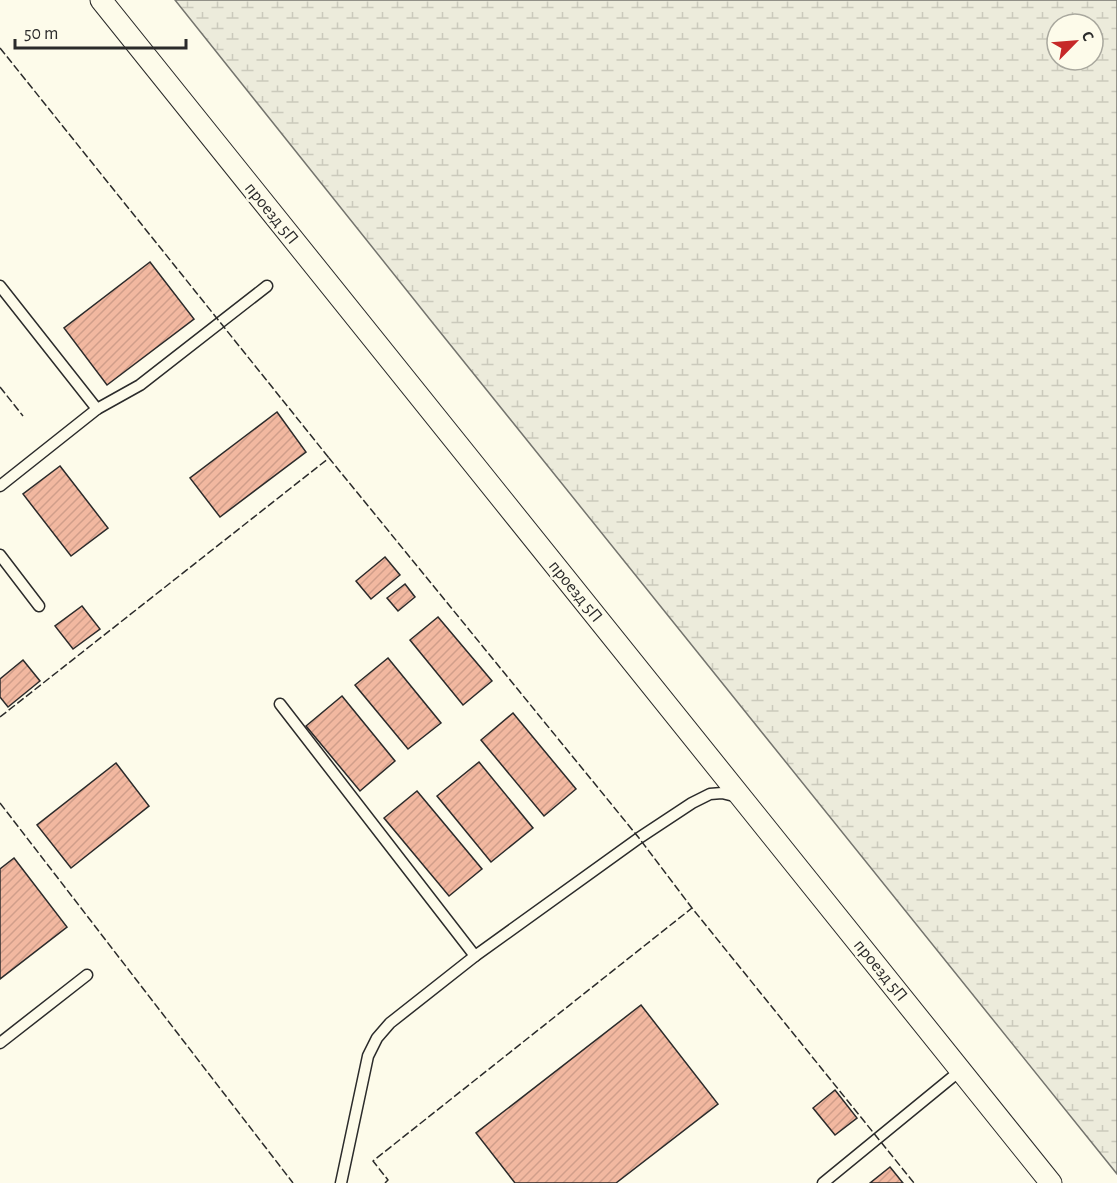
<svg xmlns="http://www.w3.org/2000/svg" width="1117" height="1183" viewBox="0 0 1117 1183" font-family="'Alegreya Sans',sans-serif">
	<style>
		.wetland { fill: url(#wetland-marsh); stroke: #74746e; stroke-width: 1.5; fill-rule: evenodd }
		.building { fill: url(#building-hatch); stroke: #2b2b2b; stroke-width: 1.5 }
		.lines { fill: none; stroke-linecap: round; stroke-linejoin: round }
		.service-casing { stroke: #2b2b2b; stroke-width: 13 }
		.minor-casing { stroke: #2b2b2b; stroke-width: 23 }
		.service { stroke: #fdfbea; stroke-width: 10 }
		.minor { stroke: #fdfbea; stroke-width: 21 }
		.fence { stroke: #2b2b2b; stroke-width: 1.5; stroke-dasharray: 8 3; stroke-linecap: butt }
		.labels { text-anchor: middle; stroke-width: 4.5; stroke-linejoin: round; paint-order: stroke }
		.street-label { font-size: 18px; fill: #2b2b2b; stroke: #fdfbea }
	</style>
	<defs>
		<pattern id="wetland-marsh" width="20" height="14" patternUnits="userSpaceOnUse" patternTransform="scale(1.5)"><rect width="20" height="14" fill="#ecebdb"/><path d="M1 5h8M5 5V1M11 12h8M15 12V8" fill="none" stroke="#cbcabc"/></pattern>
		<pattern id="building-hatch" width="6" height="6" patternUnits="userSpaceOnUse" patternTransform="scale(1.5)"><rect width="6" height="6" fill="#f2b8a0"/><path d="M-1 1l2-2M0 6l6-6M5 7l2-2" fill="none" stroke="#d09e8a"/></pattern>
	</defs>
	<rect width="100%" height="100%" fill="#fdfbea"/>
	<path class="wetland" d="M 175,0 L 1117,0 L 1117,1174 L 432,322 ZM 1057,24 L 1093,24 L 1093,60 L 1057,60 Z"/>
	<g class="building">
		<path d="M 150,262 L 194,319 L 107,385 L 64,328 Z"/>
		<path d="M 277,412 L 306,452 L 220,517 L 190,478 Z"/>
		<path d="M 60,466 L 108,528 L 71,556 L 23,494 Z"/>
		<path d="M 385,557 L 400,575 L 371,599 L 356,581 Z"/>
		<path d="M 405,584 L 415,597 L 398,611 L 387,598 Z"/>
		<path d="M 82,606 L 100,629 L 73,649 L 55,626 Z"/>
		<path d="M 438,617 L 492,681 L 463,705 L 410,640 Z"/>
		<path d="M 388,658 L 441,723 L 408,749 L 355,685 Z"/>
		<path d="M 23,660 L 40,681 L 8,707 L 0,697 L 0,679 Z"/>
		<path d="M 342,696 L 395,761 L 360,791 L 306,726 Z"/>
		<path d="M 513,713 L 576,789 L 544,816 L 481,740 Z"/>
		<path d="M 479,762 L 533,828 L 491,862 L 437,796 Z"/>
		<path d="M 116,763 L 149,806 L 71,868 L 37,825 Z"/>
		<path d="M 417,791 L 482,869 L 449,896 L 384,818 Z"/>
		<path d="M 14,858 L 67,927 L 0,979 L 0,869 Z"/>
		<path d="M 641,1005 L 718,1104 L 616,1183 L 515,1183 L 476,1133 Z"/>
		<path d="M 835,1090 L 857,1118 L 835,1135 L 813,1108 Z"/>
		<path d="M 890,1167 L 903,1183 L 870,1183 Z"/>
	</g>
	<g class="lines">
		<defs>
			<g id="service">
				<path d="M 0,286 L 97,409"/>
				<path d="M 0,486 L 97,409 L 140,385 L 267,286"/>
				<path d="M 0,555 L 39,606"/>
				<path d="M 280,704 L 475,956 L 639,838 L 692,803 L 710,794 L 722,793 L 738,797"/>
				<path d="M 0,1043 L 87,975"/>
				<path d="M 341,1183 L 368,1056 L 377,1038 L 390,1023 L 475,956"/>
				<path d="M 823,1183 L 961,1070"/>
			</g>
			<path id="minor" d="M 101,0 L 1051,1183"/>
		</defs>
		<use href="#service" class="service-casing"/>
		<use href="#minor" class="minor-casing"/>
		<use href="#service" class="service"/>
		<use href="#minor" class="minor"/>
		<g class="fence">
			<path d="M 0,48 L 329,458"/>
			<path d="M 0,387 L 23,416"/>
			<path d="M 0,717 L 329,458 L 639,838 L 692,908 L 914,1183"/>
			<path d="M 0,803 L 293,1183"/>
			<path d="M 385,1183 L 388,1180 L 373,1161 L 692,908"/>
		</g>
	</g>
	<g class="labels">
		<g class="street-label">
			<text transform="translate(272 213) rotate(51)" y="6">проезд 5П</text>
			<text transform="translate(576 591) rotate(51)" y="6">проезд 5П</text>
			<text transform="translate(881 970) rotate(51)" y="6">проезд 5П</text>
		</g>
	</g>
	<g transform="translate(1075 42) rotate(65)"><circle r="28" fill="#fdfbea" stroke="#a9a89e" stroke-width="1.5"/>
	<path d="M0-4.5L10 22L0 15L-10 22Z" fill="#c62828"/>
	<text y="-9" font-size="16" font-weight="bold" text-anchor="middle" fill="#2b2b2b">С</text>
	</g>
	<path d="M15 39v9h171v-9" fill="none" stroke="#2b2b2b" stroke-width="3"/>
	<text x="24" y="39" font-size="18" fill="#2b2b2b" stroke="#fdfbea" stroke-width="4.5" paint-order="stroke">50 m</text>
</svg>
